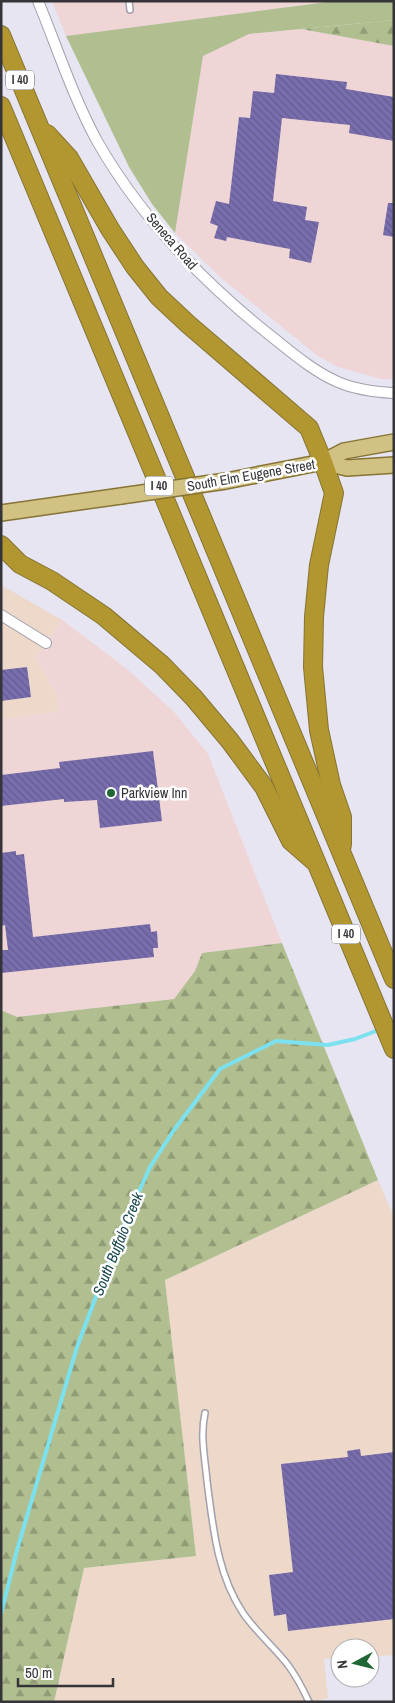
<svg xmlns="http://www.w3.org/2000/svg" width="395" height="1703" viewBox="0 0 395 1703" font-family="'Archivo Narrow',sans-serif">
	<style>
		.commercial { fill: #f0d5d6 }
		.industrial { fill: #edd8ca }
		.grass { fill: #b1bf90 }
		.forest { fill: url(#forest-firs) }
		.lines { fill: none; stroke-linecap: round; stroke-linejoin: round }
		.stream { stroke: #7ce1ee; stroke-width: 4 }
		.building { fill: url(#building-back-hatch) }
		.service-casing { stroke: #a1a0ac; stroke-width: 8 }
		.minor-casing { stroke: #a1a0ac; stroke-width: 12 }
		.primary-casing { stroke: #867434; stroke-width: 18 }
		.motorway-casing { stroke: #867434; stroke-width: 20 }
		.service { stroke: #fff; stroke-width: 5 }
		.minor { stroke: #fff; stroke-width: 10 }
		.primary { stroke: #d1c183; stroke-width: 15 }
		.motorway { stroke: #b29731; stroke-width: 18 }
		.primary-bridge-casing { stroke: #867434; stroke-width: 18; stroke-linecap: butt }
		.primary-bridge { stroke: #d1c183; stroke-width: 15 }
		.poi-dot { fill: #1f6734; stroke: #fff; stroke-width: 2 }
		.labels { text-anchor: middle; stroke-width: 5; stroke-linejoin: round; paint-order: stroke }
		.shield { fill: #fff; stroke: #727174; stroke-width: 1 }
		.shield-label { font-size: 12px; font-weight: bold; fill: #353439 }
		.street-label { font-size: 14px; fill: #353439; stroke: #fff }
		.poi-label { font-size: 14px; fill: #353439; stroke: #fff; text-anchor: start }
		.water-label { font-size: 15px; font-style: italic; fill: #17454b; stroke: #fff }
	</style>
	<defs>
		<pattern id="forest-firs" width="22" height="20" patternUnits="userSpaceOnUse" patternTransform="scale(1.25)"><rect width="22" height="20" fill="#b1bf90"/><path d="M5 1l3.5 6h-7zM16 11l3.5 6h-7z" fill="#919c77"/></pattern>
		<pattern id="building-back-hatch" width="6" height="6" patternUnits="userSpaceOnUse" patternTransform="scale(1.25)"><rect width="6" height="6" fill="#786ead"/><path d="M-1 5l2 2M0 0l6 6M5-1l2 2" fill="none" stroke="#635b8e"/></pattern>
	</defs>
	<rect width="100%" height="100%" fill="#e6e5f1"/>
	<g class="commercial">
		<path d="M 52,1 L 335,1 L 66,36 Z"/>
		<path d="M 301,29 L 394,46 L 394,379 L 381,379 L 338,367 L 318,356 L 220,277 L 175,233 L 203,56 L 249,34 Z"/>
		<path d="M 62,620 L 127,669 L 174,712 L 208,754 L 282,943 L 202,953 L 195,971 L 174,999 L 17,1017 L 1,1010 L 1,720 L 59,711 L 57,697 L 36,657 Z"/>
	</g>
	<g class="industrial">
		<path d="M 1,585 L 62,620 L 36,657 L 57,697 L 59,711 L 1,720 Z"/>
		<path d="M 378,1180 L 394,1217 L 394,1655 L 370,1657 L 370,1648 L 340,1648 L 340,1658 L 324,1659 L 328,1698 L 313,1702 L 54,1702 L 84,1568 L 196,1556 L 165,1280 Z"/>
	</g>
	<path class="grass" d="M 335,1 L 394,1 L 394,20 L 249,34 L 203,56 L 175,233 L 152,204 L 129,167 L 66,36 Z"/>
	<g class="forest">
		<path d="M 394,20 L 394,46 L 301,29 Z"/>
		<path d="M 282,943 L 378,1180 L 165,1280 L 196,1556 L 84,1568 L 54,1702 L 1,1702 L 1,1010 L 17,1017 L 174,999 L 195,971 L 202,953 Z"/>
	</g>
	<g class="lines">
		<path class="stream" d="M 1,1614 L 17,1550 L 77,1347 L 118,1238 L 150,1167 L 174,1130 L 220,1069 L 276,1041 L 328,1045 L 355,1039 L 381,1029"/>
	</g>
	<g class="building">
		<path d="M 276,74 L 347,82 L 346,89 L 394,97 L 394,141 L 349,133 L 350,125 L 282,118 L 273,201 L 307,207 L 305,220 L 319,222 L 311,263 L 289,258 L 290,249 L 227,237 L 226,241 L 214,238 L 218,226 L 210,223 L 216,201 L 229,204 L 239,117 L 250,118 L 253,91 L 274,93 Z"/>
		<path d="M 388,203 L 394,203 L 394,237 L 383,235 Z"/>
		<path d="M 27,667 L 31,697 L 1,701 L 1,670 Z"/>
		<path d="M 153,751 L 162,821 L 100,828 L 97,800 L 64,802 L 64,799 L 1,806 L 1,775 L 60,768 L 59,762 Z"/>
		<path d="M 16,851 L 16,855 L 24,854 L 33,937 L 150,924 L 151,932 L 157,931 L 158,948 L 153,948 L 154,957 L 1,973 L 1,950 L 8,950 L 5,925 L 1,926 L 1,853 Z"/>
		<path d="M 360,1449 L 361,1456 L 394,1452 L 394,1619 L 288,1631 L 286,1614 L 274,1616 L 269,1575 L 293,1572 L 281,1464 L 348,1457 L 347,1451 Z"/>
	</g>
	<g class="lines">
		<defs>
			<g id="service">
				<path d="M 129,1 L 130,10"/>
				<path d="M 205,1413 C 200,1436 205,1458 207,1481 C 213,1527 217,1574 243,1613 C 256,1632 274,1647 288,1665 C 296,1676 303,1689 309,1702"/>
			</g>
			<g id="minor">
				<path d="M 38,1 C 57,47 73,97 97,141 C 141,218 207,286 276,340 C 296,356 315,372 338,382 C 356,390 375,392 394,393"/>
				<path d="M 1,615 L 46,643"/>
			</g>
			<g id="primary">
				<path d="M 323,462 L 347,468 L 394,465"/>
				<path d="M 226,481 L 323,462 L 344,451 L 394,442"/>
				<path d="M 1,513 L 121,496"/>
			</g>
			<g id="motorway">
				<path d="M 1,35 L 394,979"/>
				<path d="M 1,106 L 394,1049"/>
				<path d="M 47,134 L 69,158 L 110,229 L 135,267 L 159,297 L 189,325 L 309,428 L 323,462 L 334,493 L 319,565 L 314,617 L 313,667 L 319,730 L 331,785 L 342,817 L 342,845"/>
				<path d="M 1,545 L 20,564 L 52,581 L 104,616 L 162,665 L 194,698 L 230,741 L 264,787 L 291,841 L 314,861"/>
			</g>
		</defs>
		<use href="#service" class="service-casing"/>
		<use href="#minor" class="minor-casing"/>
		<use href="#primary" class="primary-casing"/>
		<use href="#motorway" class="motorway-casing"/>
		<use href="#service" class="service"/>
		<use href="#minor" class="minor"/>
		<use href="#primary" class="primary"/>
		<use href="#motorway" class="motorway"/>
		<defs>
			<path id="primary-bridge" d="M 121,496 L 226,481"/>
		</defs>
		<use href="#primary-bridge" class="primary-bridge-casing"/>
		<use href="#primary-bridge" class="primary-bridge"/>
	</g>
	<circle class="poi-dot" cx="111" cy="793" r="5"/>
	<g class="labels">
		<g class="shield">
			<rect x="6" y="70.5" width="28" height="19" rx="4"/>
			<rect x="145" y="476.5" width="28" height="19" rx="4"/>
			<rect x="332" y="924.5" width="28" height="19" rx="4"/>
		</g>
		<g class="shield-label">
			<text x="20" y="84">I 40</text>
			<text x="159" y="490">I 40</text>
			<text x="346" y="938">I 40</text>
		</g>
		<g class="street-label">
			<text transform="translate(172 241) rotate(49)" y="5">Seneca Road</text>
			<text transform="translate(251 475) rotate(-10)" y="5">South Elm Eugene Street</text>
		</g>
		<g class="poi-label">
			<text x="121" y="798">Parkview Inn</text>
		</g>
		<g class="water-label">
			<text transform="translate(118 1244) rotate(-68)" y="5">South Buffalo Creek</text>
		</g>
	</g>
	<rect width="395" height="1703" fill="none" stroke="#353439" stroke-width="5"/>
	<g transform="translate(355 1663) rotate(263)"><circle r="24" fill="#ffffff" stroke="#aeaeb0"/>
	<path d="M0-4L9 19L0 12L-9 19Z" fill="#1f6734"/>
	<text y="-8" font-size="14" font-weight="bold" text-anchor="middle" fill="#353439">N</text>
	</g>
	<path d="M18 1678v8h95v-8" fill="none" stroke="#353439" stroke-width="2.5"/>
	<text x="25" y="1678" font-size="15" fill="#353439" stroke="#ffffff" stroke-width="4" paint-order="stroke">50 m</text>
</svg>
